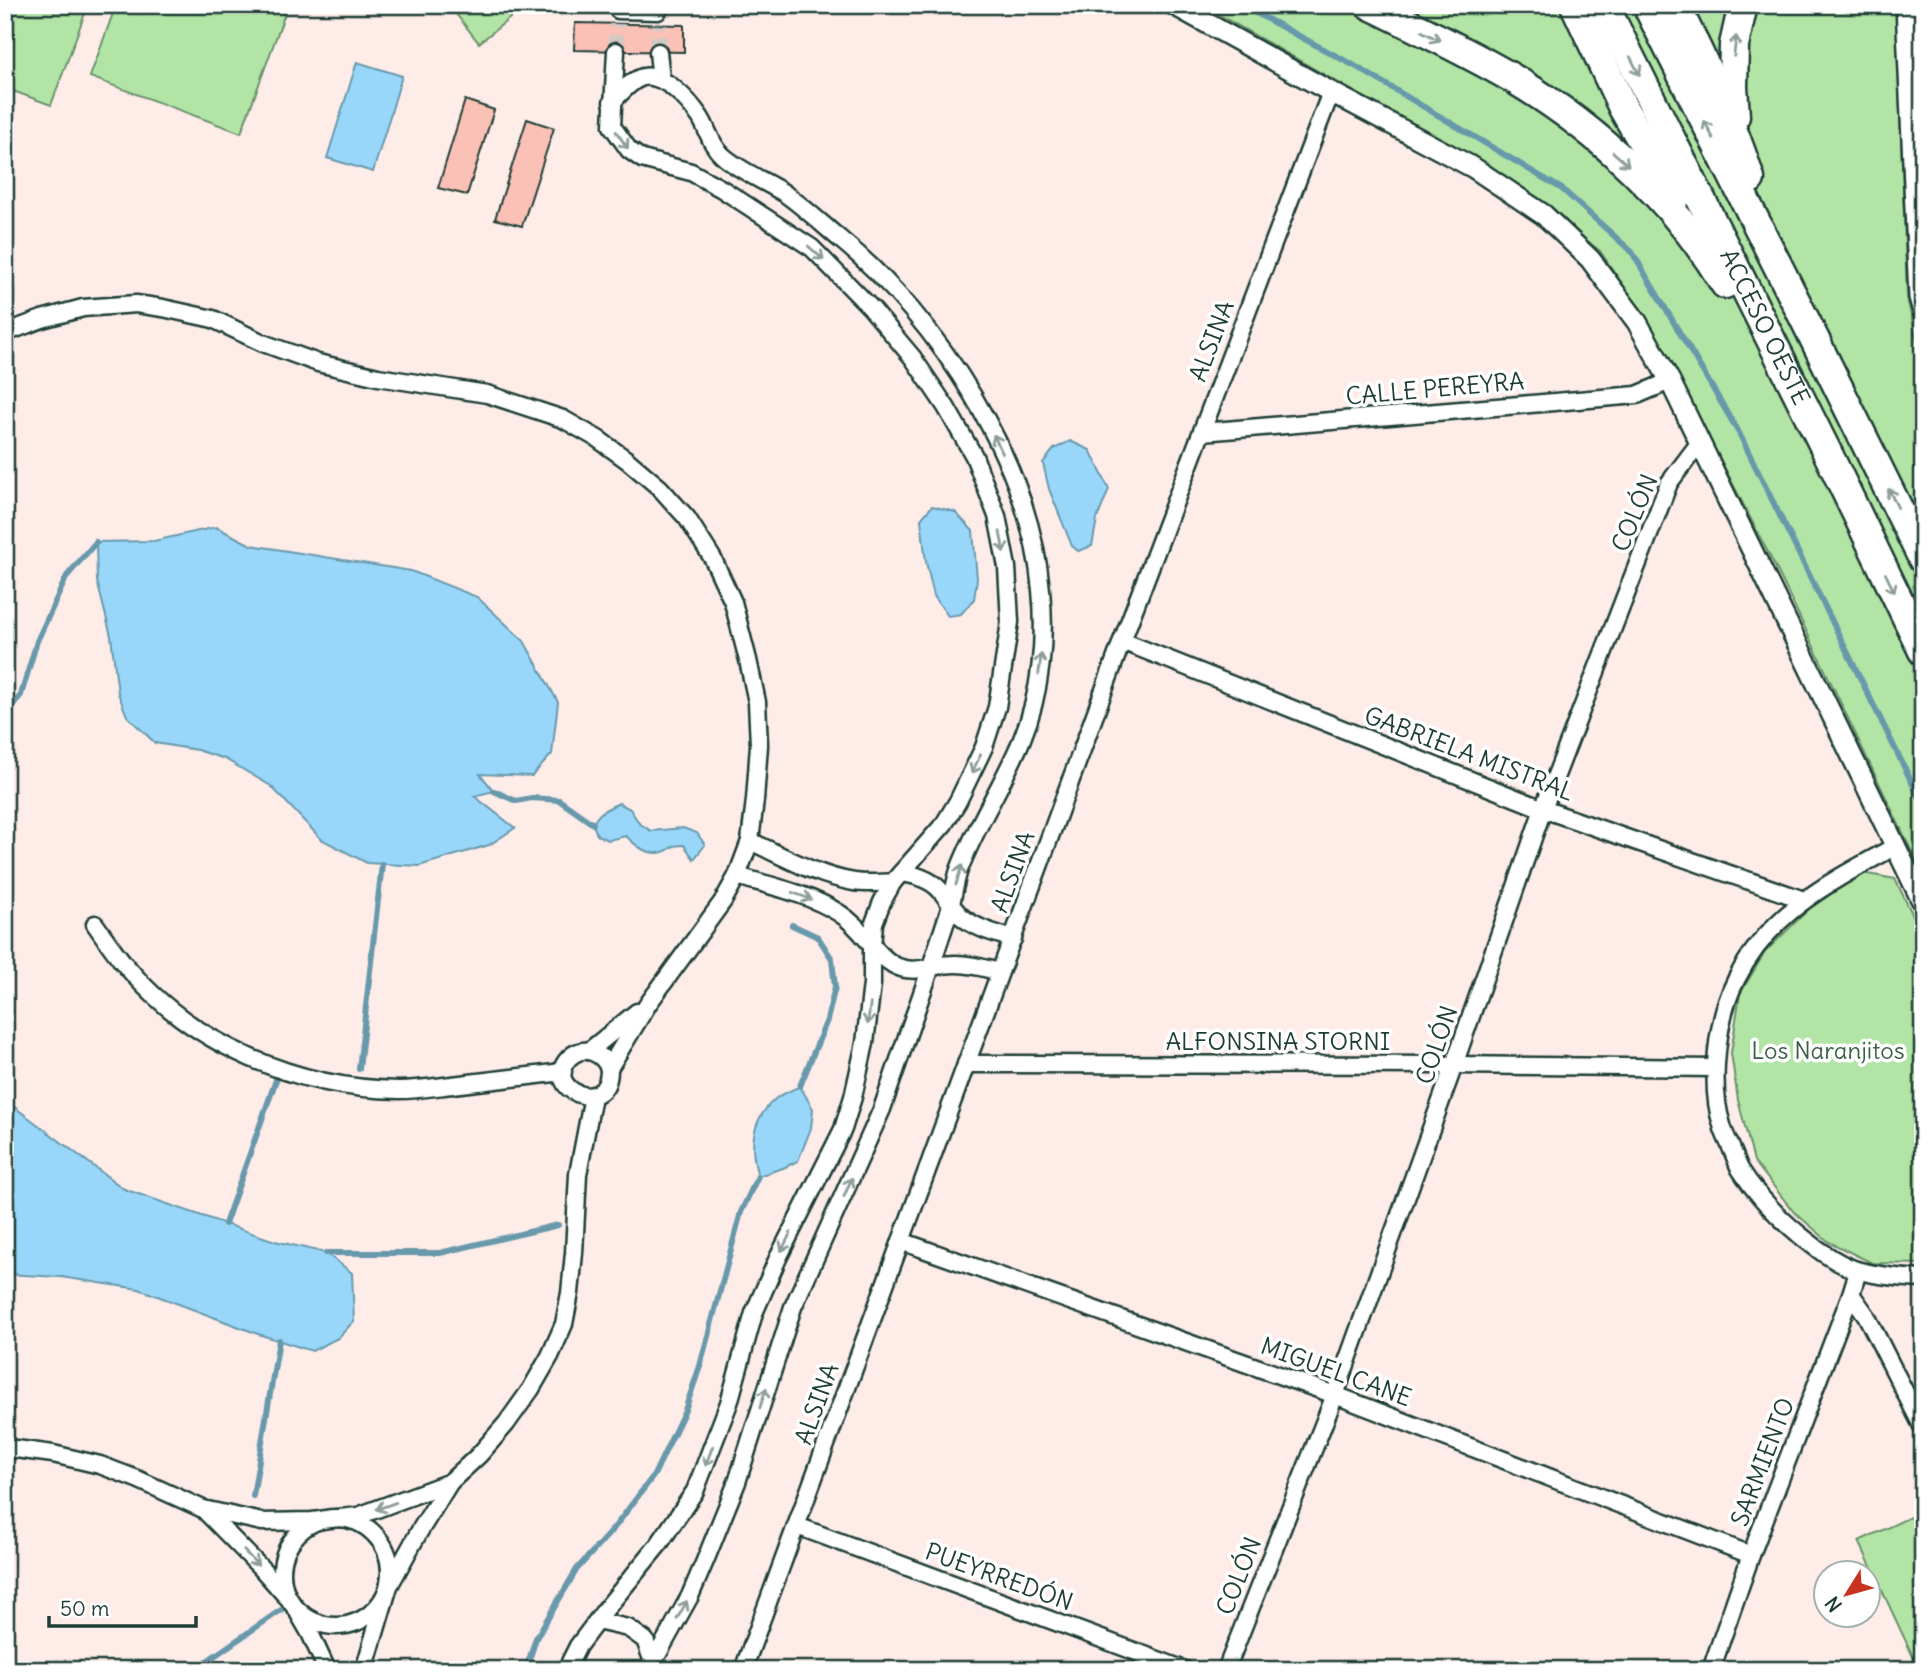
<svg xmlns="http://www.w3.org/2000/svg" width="1928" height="1675" viewBox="0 0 1928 1675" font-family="Delius,sans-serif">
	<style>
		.green { fill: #b2e5a5; stroke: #68916c; stroke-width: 2 }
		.water { fill: #99d7fa; stroke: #6899ab; stroke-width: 2 }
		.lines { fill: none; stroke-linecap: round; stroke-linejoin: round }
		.stream { stroke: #6899ab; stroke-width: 6 }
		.building { fill: #fbc1b6; stroke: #1f3d34; stroke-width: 2 }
		.minor-tunnel { stroke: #d1c9c5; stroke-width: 16; stroke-dasharray: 16 8; stroke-linecap: butt }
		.minor-casing { stroke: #1f3d34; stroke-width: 21 }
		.tertiary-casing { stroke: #1f3d34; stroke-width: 24 }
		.motorway-casing { stroke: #1f3d34; stroke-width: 33 }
		.minor { stroke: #fff; stroke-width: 16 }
		.tertiary { stroke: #fff; stroke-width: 19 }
		.motorway { stroke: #fff; stroke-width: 28 }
		.oneway { stroke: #8f9e9a }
		.labels { text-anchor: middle; stroke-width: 7; stroke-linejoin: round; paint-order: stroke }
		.street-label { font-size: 24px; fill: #1f3d34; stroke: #fff }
		.park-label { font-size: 24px; fill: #3c5f4b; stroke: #fff }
	</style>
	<rect width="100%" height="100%" fill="#feece9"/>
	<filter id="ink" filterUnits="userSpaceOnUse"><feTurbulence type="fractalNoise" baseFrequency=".0143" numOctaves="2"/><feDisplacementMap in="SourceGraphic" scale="14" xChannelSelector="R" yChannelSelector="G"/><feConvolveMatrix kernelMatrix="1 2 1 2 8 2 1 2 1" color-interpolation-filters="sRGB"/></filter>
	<g filter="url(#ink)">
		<g class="green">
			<path d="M 5,5 L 88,5 L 51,105 L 5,88 Z"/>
			<path d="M 116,5 L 288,5 L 241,133 L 90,77 Z"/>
			<path d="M 449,5 L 526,5 L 479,43 Z"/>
			<path d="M 1202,5 L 1896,5 L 1907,298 L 1917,341 L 1923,352 L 1923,875 L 1779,574 L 1657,336 L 1600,251 L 1519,186 Z"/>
			<path d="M 1862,873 L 1895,879 L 1923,936 L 1923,1264 L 1872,1263 L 1829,1242 L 1793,1211 L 1754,1161 L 1738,1100 L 1731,1053 L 1740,994 L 1765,952 L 1809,909 Z"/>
			<path d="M 1923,1511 L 1923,1658 L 1915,1661 L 1859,1541 Z"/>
		</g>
		<g class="water">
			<path d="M 357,62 L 402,76 L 373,172 L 327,158 Z"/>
			<path d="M 1070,441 L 1090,450 L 1109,489 L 1097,519 L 1092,546 L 1078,551 L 1072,546 L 1049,489 L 1043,463 L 1054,449 Z"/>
			<path d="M 932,506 L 955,512 L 973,531 L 977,579 L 974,599 L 961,614 L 948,616 L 934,596 L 926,562 L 921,519 Z"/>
			<path d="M 216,527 L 251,545 L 411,571 L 477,597 L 524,641 L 558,702 L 552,754 L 532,776 L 480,774 L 494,791 L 474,796 L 515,828 L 489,845 L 419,866 L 367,863 L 321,839 L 271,786 L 225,759 L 197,750 L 155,743 L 127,716 L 118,693 L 111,636 L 97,581 L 96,542 L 154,541 Z"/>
			<path d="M 619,803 L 630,809 L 639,823 L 651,831 L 683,828 L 697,833 L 705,845 L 694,859 L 684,845 C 669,845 673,849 663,852 C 648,856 636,846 626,836 L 608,840 L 597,835 L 593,824 C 598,812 608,808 619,803 Z"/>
			<path d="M 800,1086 L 813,1109 L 811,1128 L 798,1161 L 783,1168 L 758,1176 C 749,1147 751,1120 775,1099 C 782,1094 792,1090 800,1086 Z"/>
			<path d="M 5,1100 L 124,1189 L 275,1241 L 326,1253 L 352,1273 L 354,1321 L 338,1338 L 312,1351 L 258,1334 L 139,1289 L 61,1277 L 5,1274 Z"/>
		</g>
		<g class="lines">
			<g class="stream">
				<path d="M 1241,5 L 1355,66 L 1562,189 L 1632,252 L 1738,431 L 1923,805"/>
				<path d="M 5,715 L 21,695 L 37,641 L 67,576 L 96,542"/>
				<path d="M 494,791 L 516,801 L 532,798 L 559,800 L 593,824"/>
				<path d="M 792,925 L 818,937 L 832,959 L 835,987 L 827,1020 L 800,1086"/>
				<path d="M 359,1069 L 382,864"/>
				<path d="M 225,1224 L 277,1077"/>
				<path d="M 326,1253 L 440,1253 L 558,1225"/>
				<path d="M 253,1496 L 279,1340"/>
				<path d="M 194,1670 L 281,1610"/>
				<path d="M 526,1670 L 536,1638 L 577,1569 L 614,1528 L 654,1475 L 685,1410 L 700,1366 L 741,1212 L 758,1176"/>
			</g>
		</g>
		<g class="building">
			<path d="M 575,23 L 684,25 L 684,52 L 574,50 Z"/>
			<path d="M 465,100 L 494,110 L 467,195 L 438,188 Z"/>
			<path d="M 527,119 L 554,128 L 522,226 L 495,219 Z"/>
		</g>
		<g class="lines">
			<g class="minor-tunnel">
				<path d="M 616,51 L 617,24"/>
				<path d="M 658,52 L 659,25"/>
			</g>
			<defs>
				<g id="minor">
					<path d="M 618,10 L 658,11"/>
					<path d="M 616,51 L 612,126 L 629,150 L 642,159 L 691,172 L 722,189 L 812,248 L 871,308 L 913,358 L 946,407 L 974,456 L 997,516 L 1007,567 L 1010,622 L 997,707 L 984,747 L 958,801 L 944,824 L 893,882 C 880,883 867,884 854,882 C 817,876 783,856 750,841"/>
					<path d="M 658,52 L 661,79"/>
					<path d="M 612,102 C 620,94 631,80 643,77 C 664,73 689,101 700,117 C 708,129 710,144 722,155 C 738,170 765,181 784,193 C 804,207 822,224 840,239 C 939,320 1030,462 1041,590 C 1046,639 1041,693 1022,739 C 1004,783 976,825 959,870 C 955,882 953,896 950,908 C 944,928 937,947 931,967 C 881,982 874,934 839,913 C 809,894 771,886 737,876"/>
					<path d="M 5,333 L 42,319 L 83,308 L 136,304 L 163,308 L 213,319 L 263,343 L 318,363 L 378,377 L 487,394 L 563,419 L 598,439 L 627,460 L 660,488 L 687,518 L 713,559 L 733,602 L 748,660 L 757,702 L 759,745 L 755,800 L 750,841 L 737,876 L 723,901 L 648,1004 L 609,1068 C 610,1120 540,1088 569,1058 C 583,1044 602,1052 609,1068"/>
					<path d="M 1202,432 L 1637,395 L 1670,381"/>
					<path d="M 1122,641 L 1543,809 L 1804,900"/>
					<path d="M 1896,846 C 1832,881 1770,911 1736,980 C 1717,1017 1709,1085 1722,1125 C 1724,1134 1729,1142 1732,1150 C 1735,1156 1737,1163 1740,1169 C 1755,1193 1779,1218 1801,1236 C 1817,1249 1839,1266 1860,1271 C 1880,1276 1902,1278 1923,1279"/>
					<path d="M 901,873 C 918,875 934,880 944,895 C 950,903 954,910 962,917 C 977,929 995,933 1013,939"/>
					<path d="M 95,924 C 105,938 115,953 127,967 C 192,1045 298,1089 399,1090 C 417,1090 435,1087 452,1085 C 489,1081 526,1076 563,1072"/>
					<path d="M 589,1051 L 637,1012"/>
					<path d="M 966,1064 L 1454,1065 L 1715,1068"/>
					<path d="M 901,1241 L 1335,1395 L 1751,1555"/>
					<path d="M 1851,1294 L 1866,1315 L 1923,1428"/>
					<path d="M 5,1449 L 16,1449 L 53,1454 L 100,1465 L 137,1479 L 203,1509 L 262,1522 L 312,1521 L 358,1516 L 450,1482"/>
					<path d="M 203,1509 L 263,1570 L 286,1596"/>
					<circle cx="336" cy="1572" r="54"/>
					<path d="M 797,1526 L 1185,1670"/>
					<path d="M 299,1614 L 310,1633 L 327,1670"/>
					<path d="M 597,1621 L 628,1628 L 645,1640 L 653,1662"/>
					<path d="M 364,1670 L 389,1586 L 419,1532 L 450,1482 L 479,1455 L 506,1424 L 531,1389 L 550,1356 L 564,1324 L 570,1293 L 574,1253 L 578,1174 L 593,1096"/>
					<path d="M 566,1670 L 578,1646 L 605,1610 L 659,1544 L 695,1491 L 729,1403 L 754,1313 L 778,1258 L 843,1129 L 853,1097 L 865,1043 L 872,984 L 872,946 L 874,923 L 882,902 L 893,882"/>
					<path d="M 649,1670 L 690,1596 L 705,1561 L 737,1482 L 793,1307 L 882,1109 L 931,967 C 956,961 975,965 999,972"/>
					<path d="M 743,1670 L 1122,641 L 1331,92"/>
					<path d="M 1226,1670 L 1335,1395 L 1454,1065 L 1543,809 L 1669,483 L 1700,442"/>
					<path d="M 1711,1670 L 1751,1555 L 1851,1294 L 1858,1271"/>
				</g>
				<g id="tertiary">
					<path d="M 1174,5 L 1331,92 L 1474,168 L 1544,215 L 1590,259 L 1637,322 L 1670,381 L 1923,903"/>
					<path d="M 1906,5 L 1919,297 L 1923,312"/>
				</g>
				<g id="motorway">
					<path d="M 1370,5 C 1419,29 1470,53 1517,81 C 1599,130 1676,203 1725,284"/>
					<path d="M 1575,5 L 1623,108 L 1675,198"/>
					<path id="s1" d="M 1604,5 L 1829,456 L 1923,651"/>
					<path d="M 1647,5 L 1806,322 L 1923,559"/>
					<path d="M 1675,5 C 1704,62 1731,119 1750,179"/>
					<path d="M 1735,116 L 1733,86 L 1734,45 L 1743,5"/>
				</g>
			</defs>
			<use href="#minor" class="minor-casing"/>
			<use href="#tertiary" class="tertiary-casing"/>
			<use href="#motorway" class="motorway-casing"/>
			<use href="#minor" class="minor"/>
			<use href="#tertiary" class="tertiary"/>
			<use href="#motorway" class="motorway"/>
		</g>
		<defs><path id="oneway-shaft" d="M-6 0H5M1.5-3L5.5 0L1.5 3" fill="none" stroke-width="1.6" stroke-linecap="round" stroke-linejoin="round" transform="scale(1.75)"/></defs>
		<g class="oneway">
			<use href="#oneway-shaft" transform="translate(1431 36) rotate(27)"/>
			<use href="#oneway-shaft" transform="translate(1735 46) rotate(-83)"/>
			<use href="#oneway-shaft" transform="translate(1635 66) rotate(63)"/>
			<use href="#oneway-shaft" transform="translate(1709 130) rotate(-117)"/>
			<use href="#oneway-shaft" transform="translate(622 140) rotate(55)"/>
			<use href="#oneway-shaft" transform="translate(1621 159) rotate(41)"/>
			<use href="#oneway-shaft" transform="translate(816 253) rotate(42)"/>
			<use href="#oneway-shaft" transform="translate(998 444) rotate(-116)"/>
			<use href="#oneway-shaft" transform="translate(1893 498) rotate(-116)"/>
			<use href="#oneway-shaft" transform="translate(1002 542) rotate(79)"/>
			<use href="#oneway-shaft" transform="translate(1890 583) rotate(64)"/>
			<use href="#oneway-shaft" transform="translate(1040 664) rotate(-83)"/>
			<use href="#oneway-shaft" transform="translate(976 764) rotate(116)"/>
			<use href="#oneway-shaft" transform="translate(959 875) rotate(-72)"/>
			<use href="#oneway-shaft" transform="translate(802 896) rotate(20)"/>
			<use href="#oneway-shaft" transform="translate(869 1014) rotate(97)"/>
			<use href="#oneway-shaft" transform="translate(848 1187) rotate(-67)"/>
			<use href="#oneway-shaft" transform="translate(786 1242) rotate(117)"/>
			<use href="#oneway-shaft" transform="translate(763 1398) rotate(-72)"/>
			<use href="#oneway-shaft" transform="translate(709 1456) rotate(111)"/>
			<use href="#oneway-shaft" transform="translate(386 1506) rotate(160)"/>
			<use href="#oneway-shaft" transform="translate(251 1558) rotate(45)"/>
			<use href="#oneway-shaft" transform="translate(682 1610) rotate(-61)"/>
		</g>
	</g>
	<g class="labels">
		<g class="street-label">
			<text dy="8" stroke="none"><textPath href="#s1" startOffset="360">ACCESO OESTE</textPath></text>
			<text transform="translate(1212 341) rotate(-69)" y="8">ALSINA</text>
			<text transform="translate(1435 389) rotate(-5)" y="8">CALLE PEREYRA</text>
			<text transform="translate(1635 513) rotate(-67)" y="8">COLÓN</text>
			<text transform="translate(1469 754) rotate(21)" y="8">GABRIELA MISTRAL</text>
			<text transform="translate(1013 872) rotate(-70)" y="8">ALSINA</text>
			<text x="1278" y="1050">ALFONSINA STORNI</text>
			<text transform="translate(1437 1045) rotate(-71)" y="8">COLÓN</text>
			<text transform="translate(1336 1372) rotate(20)" y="8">MIGUEL CANE</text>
			<text transform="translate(817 1404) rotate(-70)" y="8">ALSINA</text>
			<text transform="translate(1763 1462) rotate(-69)" y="8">SARMIENTO</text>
			<text transform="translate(1239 1576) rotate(-68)" y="8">COLÓN</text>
			<text transform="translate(999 1577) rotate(20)" y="8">PUEYRREDÓN</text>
		</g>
		<g class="park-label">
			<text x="1828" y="1059">Los Naranjitos</text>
		</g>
	</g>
	<rect width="1928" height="1675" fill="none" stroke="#fff" stroke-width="28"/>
	<rect x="14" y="14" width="1900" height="1647" fill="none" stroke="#1f3d34" stroke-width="2.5" filter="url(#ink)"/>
	<g transform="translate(1847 1594) rotate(233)"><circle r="33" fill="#ffffff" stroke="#a5b1ae" stroke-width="2"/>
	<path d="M0-5L12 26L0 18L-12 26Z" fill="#c8321e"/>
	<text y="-10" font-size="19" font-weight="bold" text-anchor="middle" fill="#1f3d34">N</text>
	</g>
	<path d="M49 1616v10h147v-10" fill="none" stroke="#1f3d34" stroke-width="3.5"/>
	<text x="60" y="1616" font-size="21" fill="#1f3d34" stroke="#ffffff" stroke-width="5" paint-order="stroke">50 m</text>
</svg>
